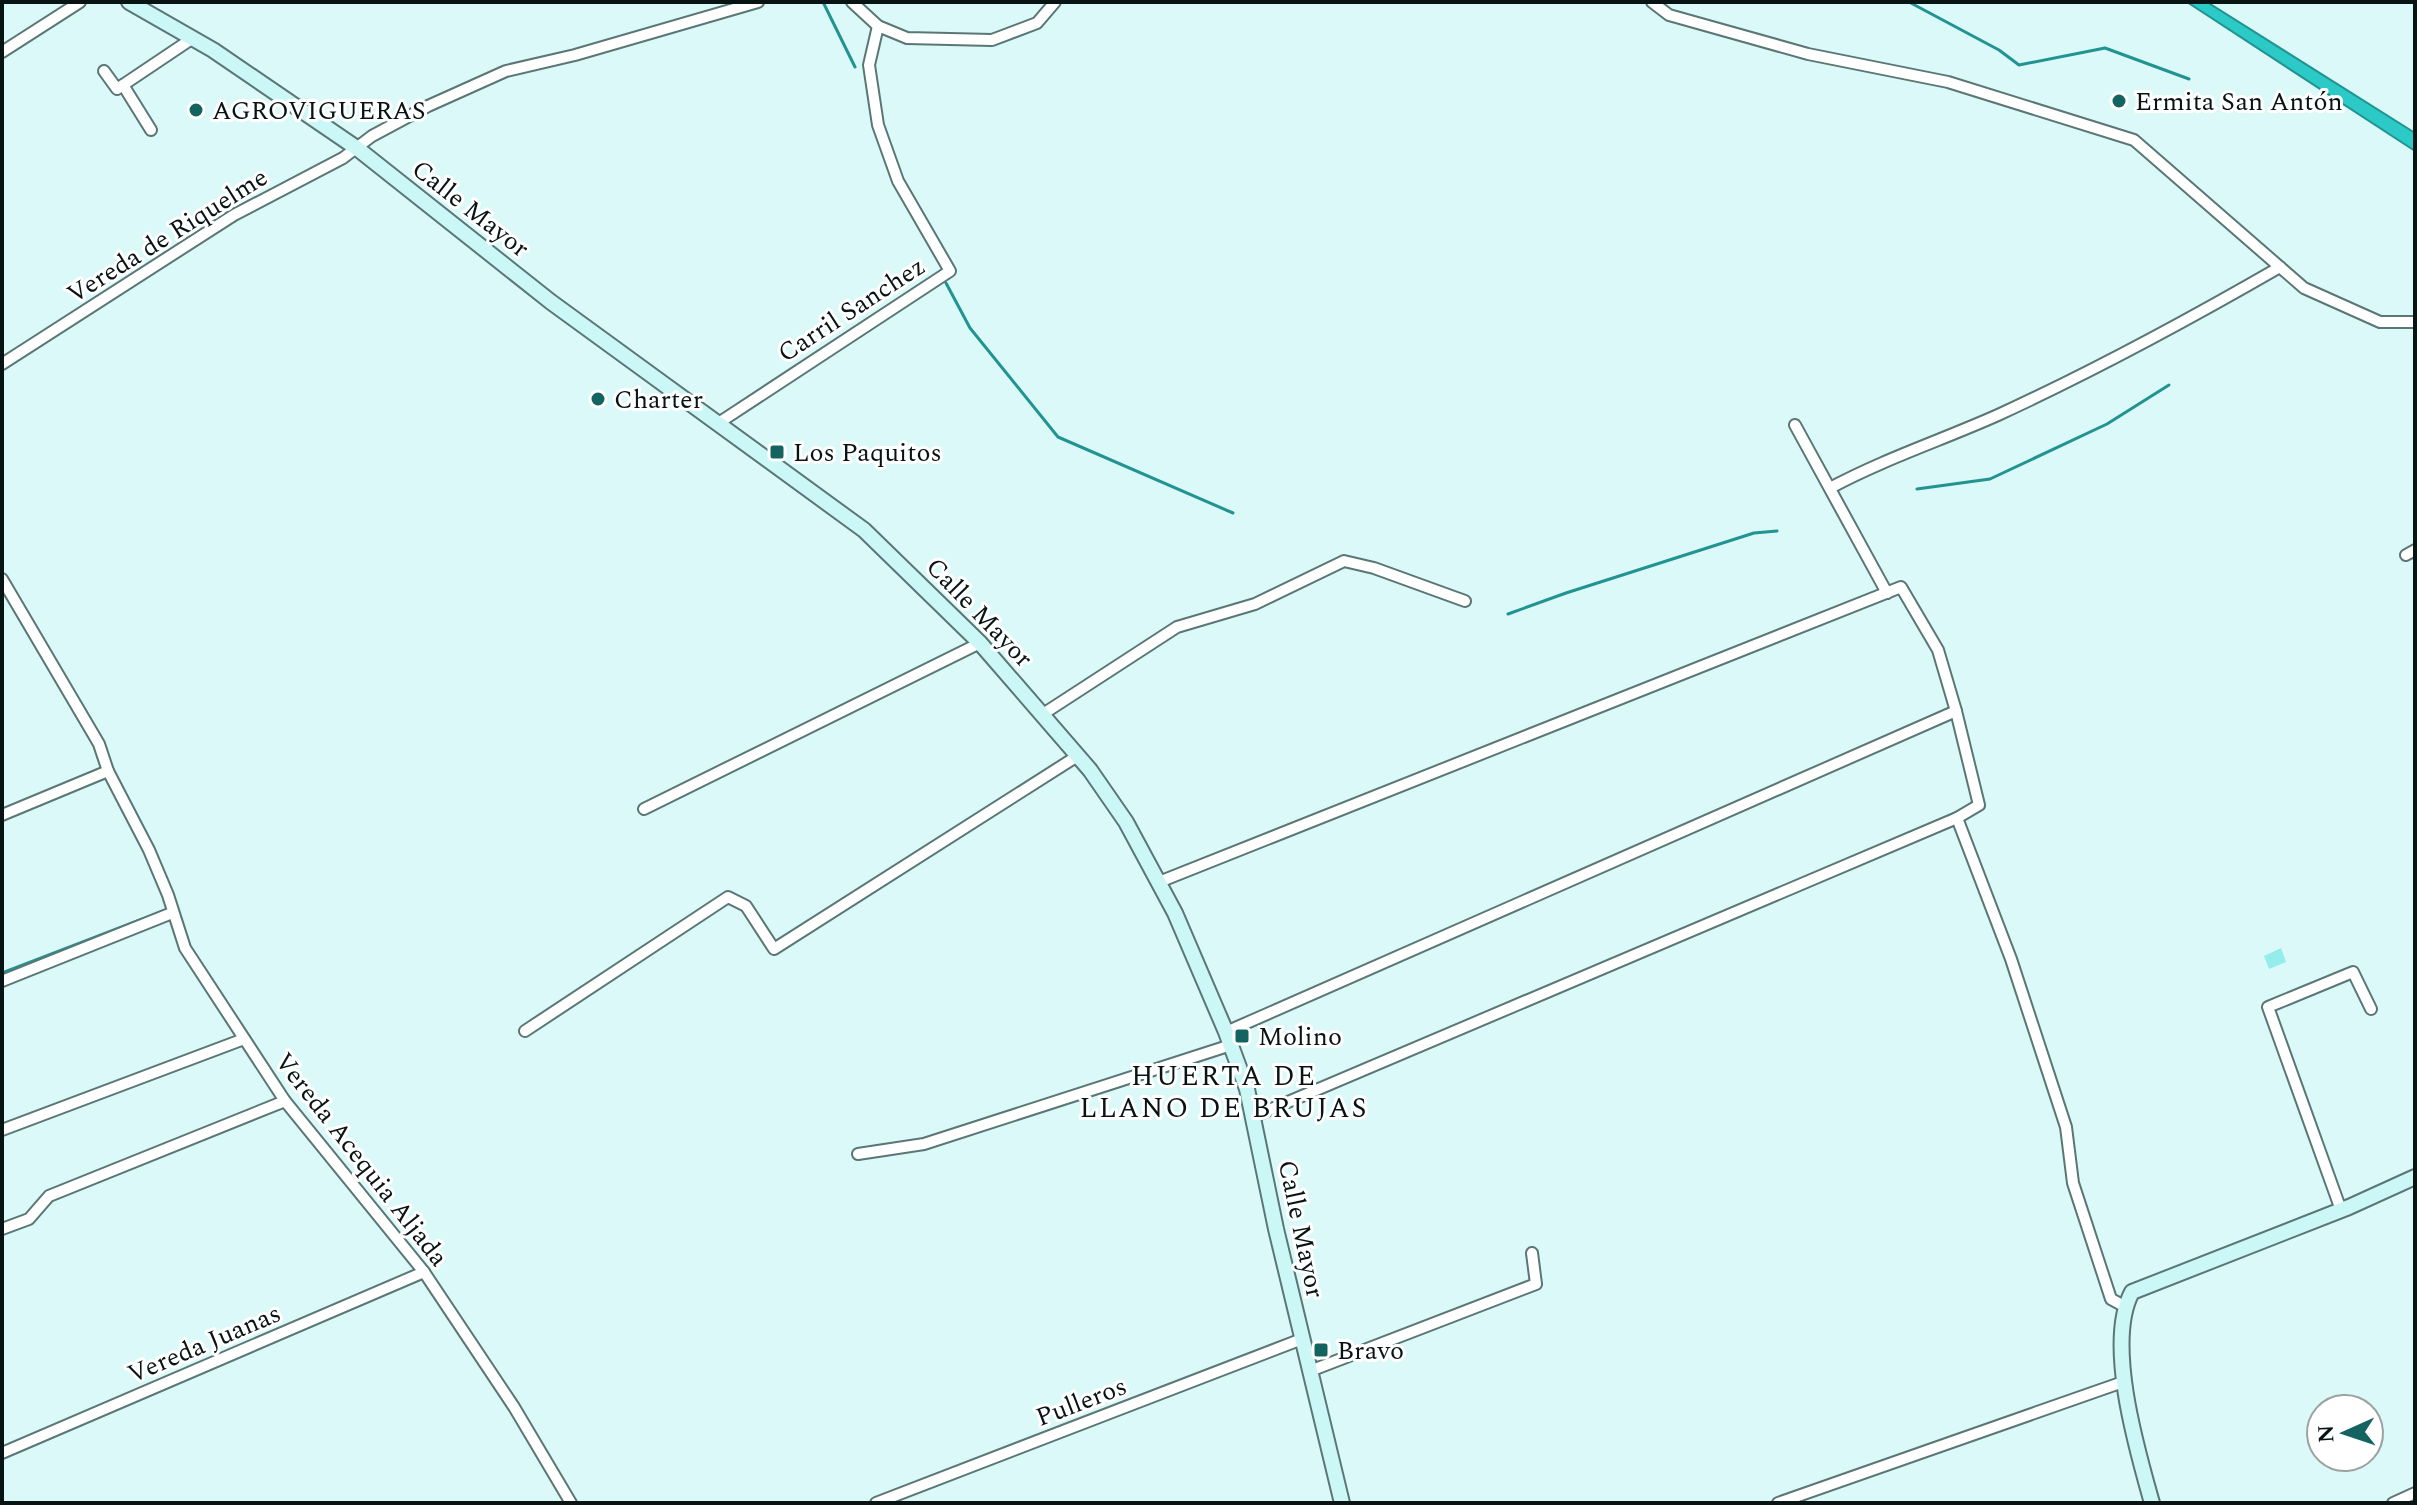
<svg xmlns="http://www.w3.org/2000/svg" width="2417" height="1505" viewBox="0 0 2417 1505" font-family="Spectral,serif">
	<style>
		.green { fill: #94edea }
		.water { fill: #2ccac7; stroke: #219391; stroke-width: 2 }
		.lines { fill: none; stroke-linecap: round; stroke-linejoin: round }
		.stream { stroke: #219391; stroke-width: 3 }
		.street-casing { stroke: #5a7675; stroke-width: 14 }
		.secondary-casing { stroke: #5a7675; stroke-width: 18 }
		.street { stroke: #fff; stroke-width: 10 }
		.secondary { stroke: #cbf8f7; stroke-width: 14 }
		.poi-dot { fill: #136361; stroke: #fff; stroke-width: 3 }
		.labels { text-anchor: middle; stroke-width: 6; stroke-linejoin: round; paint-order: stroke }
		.poi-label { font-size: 26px; fill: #081413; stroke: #fff; text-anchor: start }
		.street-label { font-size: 26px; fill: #081413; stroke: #fff }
		.neighbourhood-label { font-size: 28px; letter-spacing: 2px; fill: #081413; stroke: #fff }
	</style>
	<rect width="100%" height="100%" fill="#daf9f8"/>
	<path class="green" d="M 2281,948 L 2286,962 L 2269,969 L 2264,956 Z"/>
	<path class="water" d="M 2187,2 L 2207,2 L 2415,133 L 2415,151 Z"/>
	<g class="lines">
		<g class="stream">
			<path d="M 823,2 L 855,67"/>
			<path d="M 1909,2 L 1999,50 L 2019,65 L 2105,48 L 2189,79"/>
			<path d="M 946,283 L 970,328 L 1058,437 L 1233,513"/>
			<path d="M 1917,489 L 1990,479 L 2107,424 L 2169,385"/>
			<path d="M 1508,614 L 1566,593 L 1754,533 L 1777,531"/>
			<path d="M 2,973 L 166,910"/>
		</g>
		<defs>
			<g id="street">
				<path d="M 852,2 L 878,26 L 907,38 L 992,40 L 1037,23 L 1055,2"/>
				<path d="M 1652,2 L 1669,15 L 1808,54 L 1948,82 L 2134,140 L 2304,288 L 2380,322 L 2415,322"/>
				<path d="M 2,52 L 80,2"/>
				<path d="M 104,71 L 117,89 L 193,38"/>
				<path d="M 123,85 L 151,130"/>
				<path d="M 2,364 L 234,215 L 343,158 L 372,136 L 428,106 L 506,71 L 575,55 L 758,2"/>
				<path d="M 717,424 L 950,271 L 898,181 L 878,125 L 869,65 L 878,26"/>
				<path d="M 1795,425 L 1887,593"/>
				<path d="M 1830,488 C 1884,459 1942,440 1998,415 C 2096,370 2188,320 2280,267"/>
				<path d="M 2406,555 L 2415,550"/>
				<path d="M 2,579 L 99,744 L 108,771 L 149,850 L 168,895 L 185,948 L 285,1101 L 424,1272 L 514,1407 L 571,1503"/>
				<path d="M 1043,714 L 1177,627 L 1255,604 L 1344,561 L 1374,568 L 1465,601"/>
				<path d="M 644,809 L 980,643"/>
				<path d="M 2,815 L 108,771"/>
				<path d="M 1159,882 L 1901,587 L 1938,650 L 1956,711 L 1979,805 L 1957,818 L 2011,959 L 2066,1127 L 2073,1183 L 2111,1299 L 2124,1306"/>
				<path d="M 2,981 L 172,913"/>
				<path d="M 525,1031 L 728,897 L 746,906 L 774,949 L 1079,755"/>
				<path d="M 1226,1032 L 1956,711"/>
				<path d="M 1255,1116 L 1957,818"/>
				<path d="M 2,1130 L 244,1039"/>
				<path d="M 858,1154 L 924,1144 L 1231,1045"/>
				<path d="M 2341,1210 L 2268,1007 L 2353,972 L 2371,1009"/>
				<path d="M 2,1229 L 29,1219 L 49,1196 L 285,1101"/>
				<path d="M 1310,1371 L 1536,1284 L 1532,1253"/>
				<path d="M 2,1453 L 424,1272"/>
				<path d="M 876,1503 L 1302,1339"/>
				<path d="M 1778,1503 L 2123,1382"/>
				<path d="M 2393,1503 L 2415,1493"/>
			</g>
			<g id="secondary">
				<path d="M 129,2 L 213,50 L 358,149 L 551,302 L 864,530 L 980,643 L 1090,770 L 1126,822 L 1175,913 L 1226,1032 L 1247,1089 L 1276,1229 L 1342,1503"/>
				<path d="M 2152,1503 C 2137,1450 2105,1342 2132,1292 L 2349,1207 L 2415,1177"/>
			</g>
		</defs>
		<use href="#street" class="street-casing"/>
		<use href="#secondary" class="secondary-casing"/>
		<use href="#street" class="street"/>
		<use href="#secondary" class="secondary"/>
	</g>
	<g class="poi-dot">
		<circle cx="2119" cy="101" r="8"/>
		<circle cx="196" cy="110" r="8"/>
		<circle cx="598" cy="399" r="8"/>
		<rect x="769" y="444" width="16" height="16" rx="4"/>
		<rect x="1234" y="1028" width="16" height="16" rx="4"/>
		<rect x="1313" y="1342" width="16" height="16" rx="4"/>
	</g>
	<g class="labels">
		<g class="poi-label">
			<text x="2135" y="110">Ermita San Antón</text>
			<text x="212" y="119">AGROVIGUERAS</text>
			<text x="614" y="408">Charter</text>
			<text x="793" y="461">Los Paquitos</text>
			<text x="1258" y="1045">Molino</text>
			<text x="1337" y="1359">Bravo</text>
		</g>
		<g class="street-label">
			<text transform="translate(471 208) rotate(38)" y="9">Calle Mayor</text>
			<text transform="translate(167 235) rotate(-32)" y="9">Vereda de Riquelme</text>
			<text transform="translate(851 309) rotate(-33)" y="9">Carril Sanchez</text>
			<text transform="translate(980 612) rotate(46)" y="9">Calle Mayor</text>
			<text transform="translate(362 1159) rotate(52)" y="9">Vereda Acequia Aljada</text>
			<text transform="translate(1302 1229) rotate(78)" y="9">Calle Mayor</text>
			<text transform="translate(204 1343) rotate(-23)" y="9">Vereda Juanas</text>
			<text transform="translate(1081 1401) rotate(-21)" y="9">Pulleros</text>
		</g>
		<g class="neighbourhood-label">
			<text x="1224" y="1085">HUERTA DE<tspan x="1224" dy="32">LLANO DE BRUJAS</tspan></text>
		</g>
	</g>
	<rect width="2417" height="1505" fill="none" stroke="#081413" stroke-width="8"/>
	<g transform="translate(2345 1433) rotate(267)"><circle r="38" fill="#ffffff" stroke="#9ca1a1" stroke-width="2"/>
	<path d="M0-6L14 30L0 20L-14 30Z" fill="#136361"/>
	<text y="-12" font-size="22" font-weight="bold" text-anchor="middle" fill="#081413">N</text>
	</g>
</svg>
